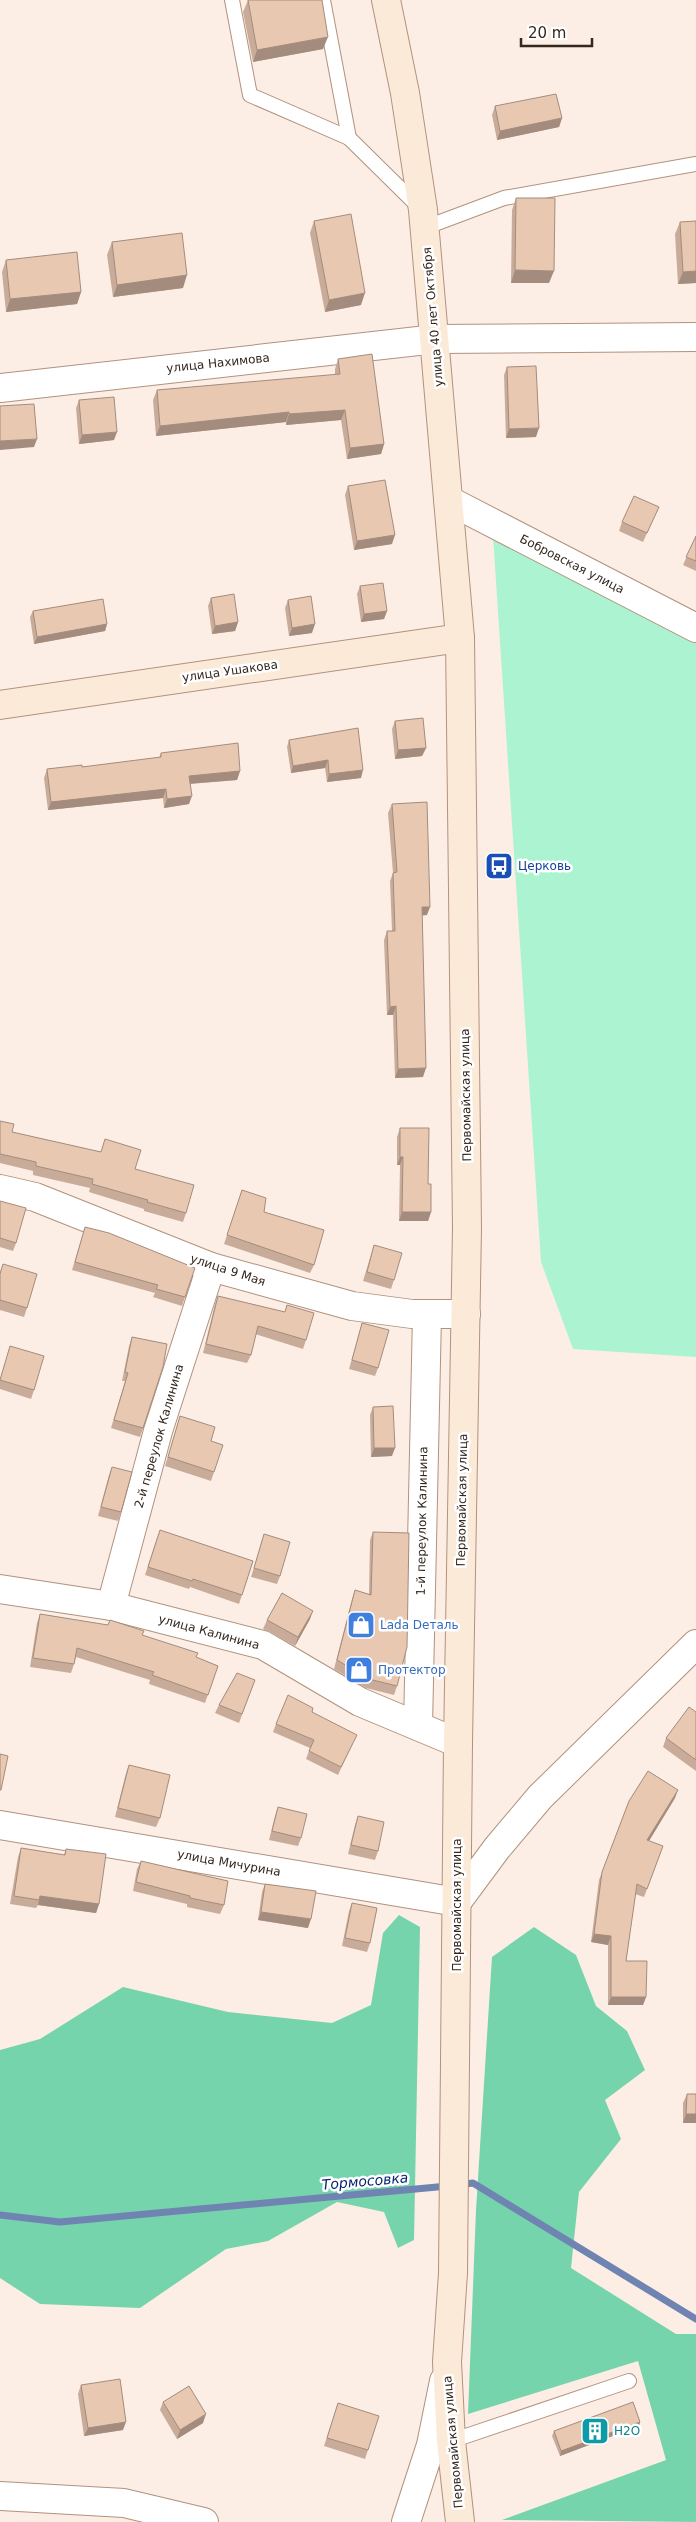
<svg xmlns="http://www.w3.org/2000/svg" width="696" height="2522" viewBox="0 0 696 2522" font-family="'DejaVu Sans',sans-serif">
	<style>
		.green { fill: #acf3d2 }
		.forest { fill: #76d4ac }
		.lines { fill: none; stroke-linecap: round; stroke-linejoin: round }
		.stream { stroke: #7084b2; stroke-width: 7 }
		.service-casing { stroke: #b1927d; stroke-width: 16 }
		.minor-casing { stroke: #b1927d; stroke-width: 30 }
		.secondary-casing { stroke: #b1927d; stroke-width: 30 }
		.service { stroke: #fff; stroke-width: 14 }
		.minor { stroke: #fff; stroke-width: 28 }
		.secondary { stroke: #fcead9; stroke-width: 28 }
		.wall { fill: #c8ac99 }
		.shaded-wall { fill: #a38c7d }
		.building { fill: #e9c8b2; stroke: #a38c7d }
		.labels { text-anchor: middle; stroke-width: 5; stroke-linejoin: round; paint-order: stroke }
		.street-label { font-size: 12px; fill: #33271e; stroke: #fff }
		.transit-label { font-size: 12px; fill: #164399; stroke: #fff; text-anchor: start }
		.shop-label { font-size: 12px; fill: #366cbe; stroke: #fff; text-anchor: start }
		.culture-label { font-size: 12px; fill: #0d838f; stroke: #fff; text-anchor: start }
		.water-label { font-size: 14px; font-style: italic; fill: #062371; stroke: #fff }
	</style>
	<rect width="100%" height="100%" fill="#fceee5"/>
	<path class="green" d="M 493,536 L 696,638 L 696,1357 L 573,1349 L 541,1262 Z"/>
	<g class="forest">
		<path d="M 399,1915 L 420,1927 L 414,2240 L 398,2248 L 384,2212 L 337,2202 L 268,2241 L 226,2249 L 140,2308 L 40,2304 L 0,2278 L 0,2050 L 40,2039 L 123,1987 L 228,2012 L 332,2023 L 371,2005 L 383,1933 Z"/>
		<path d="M 534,1927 L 576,1955 L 596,2006 L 627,2031 L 645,2070 L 605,2100 L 621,2139 L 579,2192 L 571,2268 L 676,2334 L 696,2334 L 696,2522 L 502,2520 L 666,2460 L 638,2361 L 468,2414 L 476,2210 L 492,1957 Z"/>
	</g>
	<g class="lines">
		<g class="stream">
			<path d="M 458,2185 L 473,2183 L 696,2319"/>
			<path d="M 0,2215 L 60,2222 L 448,2186"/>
		</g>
		<defs>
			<g id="service">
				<path d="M 232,0 L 250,95 L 349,138"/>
				<path d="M 323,0 L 349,138 L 419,207"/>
				<path d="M 424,228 L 504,198 L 696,164"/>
				<path d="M 451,2441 L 629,2381"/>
			</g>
			<g id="minor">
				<path d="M 0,388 L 436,339 L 696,337"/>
				<path d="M 448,500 L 696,628"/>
				<path d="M 0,1189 L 35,1197 L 211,1267 L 352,1306 L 412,1314 L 466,1314"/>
				<path d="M 0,1589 L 111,1606 L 263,1645 L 360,1702 L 458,1743"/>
				<path d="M 111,1606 L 158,1431 L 211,1267"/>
				<path d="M 418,1726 L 427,1315"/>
				<path d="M 0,1825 L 457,1902 L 497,1848 L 540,1797 L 696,1644"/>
				<path d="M 0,2496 L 124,2503 L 204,2522"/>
				<path d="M 406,2522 L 431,2445 L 444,2381"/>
			</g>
			<g id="secondary">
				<path d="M 386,0 L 405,93 L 423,210 L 460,638 L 467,1228 L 458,1743 L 453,2273 L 447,2362 L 451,2441 L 460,2522"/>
				<path d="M 0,705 L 460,638"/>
			</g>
		</defs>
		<use href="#service" class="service-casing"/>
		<use href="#minor" class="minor-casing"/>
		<use href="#secondary" class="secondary-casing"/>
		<use href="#service" class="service"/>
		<use href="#minor" class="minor"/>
		<use href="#secondary" class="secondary"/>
	</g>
	<g class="wall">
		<path d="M 248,0 L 323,49 L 253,62 L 243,12 Z"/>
		<path d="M 495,106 L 562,118 L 559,127 L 497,140 L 492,115 Z"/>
		<path d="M 516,198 L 549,283 L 511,283 L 512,210 Z"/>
		<path d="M 314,221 L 361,305 L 325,312 L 310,233 Z"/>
		<path d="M 680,222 L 696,283 L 678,284 L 675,234 Z"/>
		<path d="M 112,242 L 183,288 L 113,297 L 107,255 Z"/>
		<path d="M 6,260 L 81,292 L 77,304 L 6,312 L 2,272 Z"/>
		<path d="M 338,359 L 384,444 L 381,454 L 347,459 L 341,420 L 286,425 L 286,422 L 156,436 L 153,400 L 157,390 L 335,375 L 335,369 Z"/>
		<path d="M 507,367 L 536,437 L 506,438 L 504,375 Z"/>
		<path d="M 79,400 L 114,440 L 79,444 L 76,408 Z"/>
		<path d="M 348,486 L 392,544 L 354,550 L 345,495 Z"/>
		<path d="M 659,507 L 643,542 L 619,531 L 622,522 Z"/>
		<path d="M 696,536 L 696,571 L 683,565 Z"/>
		<path d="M 360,586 L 387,611 L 384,619 L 361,622 L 357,594 Z"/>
		<path d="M 211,598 L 238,622 L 235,631 L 212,634 L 208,606 Z"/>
		<path d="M 288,600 L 312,633 L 289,636 L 285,608 Z"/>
		<path d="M 33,611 L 107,624 L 105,631 L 34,644 L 30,617 Z"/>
		<path d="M 395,721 L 426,748 L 422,756 L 395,759 L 392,729 Z"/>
		<path d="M 289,740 L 361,778 L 327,782 L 325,768 L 291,773 L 287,747 Z"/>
		<path d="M 161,753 L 240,771 L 237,780 L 190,784 L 189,804 L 164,808 L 163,798 L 48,810 L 44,778 L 47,769 L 82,767 L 159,758 Z"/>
		<path d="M 392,804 L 427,915 L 422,915 L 423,1077 L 395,1078 L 393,1015 L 387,1015 L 384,940 L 387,931 L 392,931 L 390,881 L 393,873 L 388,813 Z"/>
		<path d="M 0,1121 L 12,1132 L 101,1152 L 105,1139 L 135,1169 L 186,1213 L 183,1222 L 144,1211 L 144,1209 L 89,1192 L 90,1188 L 33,1175 L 33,1171 L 0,1163 Z"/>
		<path d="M 400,1128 L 431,1212 L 428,1221 L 399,1221 L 400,1165 L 397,1165 L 397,1137 Z"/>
		<path d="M 242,1190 L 314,1265 L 310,1273 L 224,1244 Z"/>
		<path d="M 0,1201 L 16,1243 L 13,1251 L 0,1247 Z"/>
		<path d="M 85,1227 L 185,1297 L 182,1306 L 153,1297 L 155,1293 L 72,1270 Z"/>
		<path d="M 374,1245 L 394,1280 L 391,1289 L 363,1281 Z"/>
		<path d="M 3,1264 L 27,1308 L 24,1317 L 0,1310 L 0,1272 Z"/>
		<path d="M 218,1296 L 285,1312 L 287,1305 L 306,1340 L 303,1349 L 255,1334 L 251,1355 L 247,1363 L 203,1353 L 215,1304 Z"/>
		<path d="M 362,1323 L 378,1368 L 375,1376 L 349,1369 Z"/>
		<path d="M 132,1337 L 143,1428 L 140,1437 L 111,1428 L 125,1381 L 122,1381 L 129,1346 Z"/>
		<path d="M 10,1346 L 34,1390 L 31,1399 L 0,1389 L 0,1379 Z"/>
		<path d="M 373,1407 L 392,1456 L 371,1457 L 370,1415 Z"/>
		<path d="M 180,1416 L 211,1441 L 214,1472 L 211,1481 L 165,1466 Z"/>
		<path d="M 112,1467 L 121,1512 L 118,1521 L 98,1516 L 109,1475 Z"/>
		<path d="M 373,1532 L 397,1686 L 394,1695 L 366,1688 L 334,1669 L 352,1599 L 355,1590 L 369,1594 L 370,1540 Z"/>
		<path d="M 264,1534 L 280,1576 L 277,1584 L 251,1577 Z"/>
		<path d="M 157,1538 L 253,1561 L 239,1604 L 190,1587 L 189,1589 L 145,1575 Z"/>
		<path d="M 40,1614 L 142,1635 L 218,1666 L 205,1703 L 149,1684 L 150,1680 L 76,1657 L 74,1664 L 71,1673 L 30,1667 L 37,1623 Z"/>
		<path d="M 310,1619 L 295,1646 L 263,1629 L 267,1620 Z"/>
		<path d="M 255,1680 L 239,1723 L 215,1713 L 219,1705 Z"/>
		<path d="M 312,1712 L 353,1743 L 338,1775 L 306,1759 L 310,1748 L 273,1732 L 276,1724 Z"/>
		<path d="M 696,1712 L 696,1771 L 663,1747 L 666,1738 Z"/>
		<path d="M 129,1765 L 160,1818 L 156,1827 L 115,1817 L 126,1773 Z"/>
		<path d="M 675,1798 L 649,1841 L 663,1846 L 644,1897 L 635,1894 L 626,1961 L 646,1997 L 643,2005 L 608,2005 L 608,1945 L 591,1942 L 599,1880 L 629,1801 Z"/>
		<path d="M 278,1807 L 301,1838 L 298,1846 L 269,1840 L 275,1816 Z"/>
		<path d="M 358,1816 L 378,1851 L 375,1860 L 348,1854 L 355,1825 Z"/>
		<path d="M 21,1848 L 64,1855 L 66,1849 L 99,1904 L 96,1913 L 38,1905 L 36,1908 L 10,1904 L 18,1857 Z"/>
		<path d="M 141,1861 L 224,1905 L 220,1914 L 187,1907 L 187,1904 L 133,1891 L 137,1869 Z"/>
		<path d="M 265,1884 L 308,1928 L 258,1920 L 262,1892 Z"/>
		<path d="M 352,1903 L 370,1943 L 367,1952 L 342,1946 L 349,1911 Z"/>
		<path d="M 687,2094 L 696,2094 L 696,2123 L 683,2123 L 683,2103 Z"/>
		<path d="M 81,2385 L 123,2430 L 84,2436 L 78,2394 Z"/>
		<path d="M 163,2402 L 203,2423 L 177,2439 L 160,2410 Z"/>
		<path d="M 338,2403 L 368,2450 L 365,2459 L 324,2446 Z"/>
		<path d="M 640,2422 L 639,2426 L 560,2456 L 552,2436 L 554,2431 Z"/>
	</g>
	<g class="shaded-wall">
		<path d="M 328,37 L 323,49 L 253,62 L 257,50 Z"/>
		<path d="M 562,118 L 559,127 L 497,140 L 500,131 Z"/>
		<path d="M 515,270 L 554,271 L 549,283 L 511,283 Z"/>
		<path d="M 696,271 L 696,283 L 678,284 L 683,272 Z"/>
		<path d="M 187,275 L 183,288 L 113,297 L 117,285 Z"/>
		<path d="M 81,292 L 77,304 L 6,312 L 10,299 Z"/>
		<path d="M 365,293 L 361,305 L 325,312 L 329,300 Z"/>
		<path d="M 345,410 L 341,420 L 286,425 L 289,414 Z"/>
		<path d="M 289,412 L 286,422 L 156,436 L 160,426 Z"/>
		<path d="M 539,428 L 536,437 L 506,438 L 509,429 Z"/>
		<path d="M 117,432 L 114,440 L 79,444 L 82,435 Z"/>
		<path d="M 37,439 L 34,447 L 0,450 L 0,441 Z"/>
		<path d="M 384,444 L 381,454 L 347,459 L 350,448 Z"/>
		<path d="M 395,535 L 392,544 L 354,550 L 357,541 Z"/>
		<path d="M 387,611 L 384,619 L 361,622 L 364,614 Z"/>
		<path d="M 238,622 L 235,631 L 212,634 L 215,626 Z"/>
		<path d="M 107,624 L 105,631 L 34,644 L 37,637 Z"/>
		<path d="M 315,624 L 312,633 L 289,636 L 292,628 Z"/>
		<path d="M 426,748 L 422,756 L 395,759 L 398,750 Z"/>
		<path d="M 328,760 L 325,768 L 291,773 L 293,766 Z"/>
		<path d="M 363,770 L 361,778 L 327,782 L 329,774 Z"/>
		<path d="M 240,771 L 237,780 L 186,784 L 189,776 Z"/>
		<path d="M 166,789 L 163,798 L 48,810 L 51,802 Z"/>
		<path d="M 192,796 L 189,804 L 164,808 L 167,799 Z"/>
		<path d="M 422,907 L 430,907 L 427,915 L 419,916 Z"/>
		<path d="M 396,1006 L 393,1015 L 387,1015 L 390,1007 Z"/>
		<path d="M 426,1068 L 423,1077 L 395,1078 L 398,1069 Z"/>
		<path d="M 400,1157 L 403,1157 L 400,1165 L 397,1165 Z"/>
		<path d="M 402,1212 L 431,1212 L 428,1221 L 399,1221 Z"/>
		<path d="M 374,1448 L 395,1448 L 392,1456 L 371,1457 Z"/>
		<path d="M 313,1611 L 310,1619 L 295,1646 L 298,1637 Z"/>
		<path d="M 678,1790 L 675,1798 L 644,1849 L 647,1840 Z"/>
		<path d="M 40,1896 L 99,1904 L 96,1913 L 38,1905 Z"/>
		<path d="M 261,1912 L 311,1919 L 308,1928 L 258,1920 Z"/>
		<path d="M 594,1934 L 611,1936 L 608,1945 L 591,1942 Z"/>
		<path d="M 611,1997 L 646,1997 L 643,2005 L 608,2005 Z"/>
		<path d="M 686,2114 L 696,2114 L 696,2123 L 683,2123 Z"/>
		<path d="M 206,2414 L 203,2423 L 177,2439 L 180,2430 Z"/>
		<path d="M 126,2422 L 123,2430 L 84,2436 L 88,2428 Z"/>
		<path d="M 640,2422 L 639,2426 L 560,2456 L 561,2451 Z"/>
	</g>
	<g class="building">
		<path d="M 248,0 L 322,0 L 328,37 L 257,50 Z"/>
		<path d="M 556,94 L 562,118 L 500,131 L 495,106 Z"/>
		<path d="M 516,198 L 555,198 L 554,271 L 515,270 Z"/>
		<path d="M 351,214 L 365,293 L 329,300 L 314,221 Z"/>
		<path d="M 696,221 L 696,271 L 683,272 L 680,222 Z"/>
		<path d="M 182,233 L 187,275 L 117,285 L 112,242 Z"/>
		<path d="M 77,252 L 81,292 L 10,299 L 6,260 Z"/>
		<path d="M 372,354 L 384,444 L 350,448 L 345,410 L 289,414 L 289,412 L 160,426 L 157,390 L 340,374 L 338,359 Z"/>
		<path d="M 536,366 L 539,428 L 509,429 L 507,367 Z"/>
		<path d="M 114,397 L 117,432 L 82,435 L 79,400 Z"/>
		<path d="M 34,404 L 37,439 L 0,441 L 0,406 Z"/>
		<path d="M 385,480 L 395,535 L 357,541 L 348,486 Z"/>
		<path d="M 634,496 L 659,507 L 647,533 L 622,522 Z"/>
		<path d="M 696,536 L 696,561 L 686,557 Z"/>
		<path d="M 383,583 L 387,611 L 364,614 L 360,586 Z"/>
		<path d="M 234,594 L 238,622 L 215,626 L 211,598 Z"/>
		<path d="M 311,596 L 315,624 L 292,628 L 288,600 Z"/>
		<path d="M 103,599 L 107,624 L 37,637 L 33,611 Z"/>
		<path d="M 423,718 L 426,748 L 398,750 L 395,721 Z"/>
		<path d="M 358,728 L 363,770 L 329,774 L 328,760 L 293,766 L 289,740 Z"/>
		<path d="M 238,743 L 240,771 L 189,776 L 192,796 L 167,799 L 166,789 L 51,802 L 47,769 L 82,765 L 82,767 L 161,757 L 161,753 Z"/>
		<path d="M 427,802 L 430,907 L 422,907 L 426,1068 L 398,1069 L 396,1006 L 390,1007 L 387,931 L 395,931 L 393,873 L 397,872 L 392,804 Z"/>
		<path d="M 0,1121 L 14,1124 L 12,1132 L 101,1152 L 105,1139 L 141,1150 L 135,1169 L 194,1185 L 186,1213 L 147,1202 L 148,1200 L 92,1184 L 93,1179 L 36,1166 L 36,1162 L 0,1154 Z"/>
		<path d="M 400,1128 L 429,1128 L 428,1184 L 431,1184 L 431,1212 L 402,1212 L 403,1157 L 400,1157 Z"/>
		<path d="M 242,1190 L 266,1198 L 264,1212 L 324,1230 L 314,1265 L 227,1235 Z"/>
		<path d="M 0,1201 L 26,1208 L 16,1243 L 0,1238 Z"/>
		<path d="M 85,1227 L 109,1233 L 195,1268 L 185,1297 L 156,1289 L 158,1285 L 75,1262 Z"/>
		<path d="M 374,1245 L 402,1253 L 394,1280 L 367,1272 Z"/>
		<path d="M 3,1264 L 37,1274 L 27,1308 L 0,1300 L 0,1274 Z"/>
		<path d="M 218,1296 L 285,1312 L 287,1305 L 314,1313 L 306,1340 L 258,1326 L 251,1355 L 206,1344 Z"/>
		<path d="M 362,1323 L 389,1330 L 378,1368 L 352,1360 Z"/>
		<path d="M 132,1337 L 167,1344 L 163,1367 L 143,1428 L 114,1420 L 128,1373 L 125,1372 Z"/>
		<path d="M 10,1346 L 44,1356 L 34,1390 L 0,1380 Z"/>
		<path d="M 393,1406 L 395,1448 L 374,1448 L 373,1407 Z"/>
		<path d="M 180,1416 L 215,1427 L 211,1441 L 223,1445 L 214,1472 L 168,1457 Z"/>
		<path d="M 112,1467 L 132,1472 L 121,1512 L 101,1507 Z"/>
		<path d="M 160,1530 L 253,1561 L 242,1595 L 193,1579 L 192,1581 L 148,1567 Z"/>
		<path d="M 373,1532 L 409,1533 L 407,1647 L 397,1686 L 369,1679 L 337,1660 L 355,1590 L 371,1595 Z"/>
		<path d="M 264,1534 L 290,1542 L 280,1576 L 254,1568 Z"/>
		<path d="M 282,1593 L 313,1611 L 298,1637 L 267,1620 Z"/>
		<path d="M 40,1614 L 108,1625 L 110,1620 L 144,1631 L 142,1635 L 198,1653 L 196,1657 L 218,1666 L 208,1695 L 152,1675 L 154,1672 L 77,1648 L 74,1664 L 33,1658 Z"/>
		<path d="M 237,1673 L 255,1680 L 242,1714 L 219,1705 Z"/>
		<path d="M 288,1695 L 313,1708 L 312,1712 L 357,1735 L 341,1767 L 309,1751 L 314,1740 L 276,1724 Z"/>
		<path d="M 689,1707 L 696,1712 L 696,1760 L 666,1738 Z"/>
		<path d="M 0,1754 L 8,1756 L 1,1790 L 0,1790 Z"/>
		<path d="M 129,1765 L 170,1775 L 160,1818 L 118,1808 Z"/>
		<path d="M 648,1771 L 678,1790 L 647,1840 L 663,1846 L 647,1889 L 637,1884 L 626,1961 L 647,1961 L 646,1997 L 611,1997 L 611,1936 L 594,1934 L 602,1872 L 629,1801 Z"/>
		<path d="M 278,1807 L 307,1814 L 301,1838 L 272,1831 Z"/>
		<path d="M 358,1816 L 384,1822 L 378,1851 L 351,1845 Z"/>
		<path d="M 21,1848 L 65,1855 L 66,1849 L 106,1854 L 99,1904 L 40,1896 L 39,1900 L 14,1896 Z"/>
		<path d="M 141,1861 L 228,1881 L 224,1905 L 190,1898 L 190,1896 L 136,1882 Z"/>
		<path d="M 265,1884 L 316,1891 L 311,1919 L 261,1912 Z"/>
		<path d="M 352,1903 L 377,1908 L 370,1943 L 345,1938 Z"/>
		<path d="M 687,2094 L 696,2094 L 696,2114 L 686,2114 Z"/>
		<path d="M 120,2379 L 126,2422 L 88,2428 L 81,2385 Z"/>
		<path d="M 189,2386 L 206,2414 L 180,2430 L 163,2402 Z"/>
		<path d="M 633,2402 L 640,2422 L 561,2451 L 554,2431 Z"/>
		<path d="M 338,2403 L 379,2416 L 368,2450 L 327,2438 Z"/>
	</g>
	<defs>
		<symbol id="bus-square" viewBox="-11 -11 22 22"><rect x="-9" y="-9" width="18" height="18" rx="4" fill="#1a4fb4" stroke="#fff"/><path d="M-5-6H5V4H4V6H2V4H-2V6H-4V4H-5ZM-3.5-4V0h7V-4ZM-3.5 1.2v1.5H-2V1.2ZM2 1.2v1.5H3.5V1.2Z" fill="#fff"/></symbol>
		<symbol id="shop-square" viewBox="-11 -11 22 22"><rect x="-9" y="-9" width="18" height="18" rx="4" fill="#3f7fe0" stroke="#fff"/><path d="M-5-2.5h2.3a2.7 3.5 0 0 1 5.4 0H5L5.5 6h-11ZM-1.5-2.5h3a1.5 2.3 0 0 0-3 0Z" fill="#fff"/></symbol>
		<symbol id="building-square" viewBox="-11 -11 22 22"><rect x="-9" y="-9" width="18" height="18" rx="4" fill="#0f9aa8" stroke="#fff"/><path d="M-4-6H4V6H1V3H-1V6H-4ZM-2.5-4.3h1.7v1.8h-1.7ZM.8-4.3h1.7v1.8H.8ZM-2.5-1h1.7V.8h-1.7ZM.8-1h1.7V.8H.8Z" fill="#fff"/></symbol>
	</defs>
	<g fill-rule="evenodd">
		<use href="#bus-square" x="483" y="850" width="32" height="32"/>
		<use href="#shop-square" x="345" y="1609" width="32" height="32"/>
		<use href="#shop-square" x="343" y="1654" width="32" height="32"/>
		<use href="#building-square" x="579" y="2415" width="32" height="32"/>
	</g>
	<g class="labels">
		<g class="street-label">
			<text transform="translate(433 317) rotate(-95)" y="4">улица 40 лет Октября</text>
			<text transform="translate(218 363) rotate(-6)" y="4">улица Нахимова</text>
			<text transform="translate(572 564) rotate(27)" y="4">Бобровская улица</text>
			<text transform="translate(230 671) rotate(-8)" y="4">улица Ушакова</text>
			<text transform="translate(466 1095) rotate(-91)" y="4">Первомайская улица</text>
			<text transform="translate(228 1270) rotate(18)" y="4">улица 9 Мая</text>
			<text transform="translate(159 1436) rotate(-74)" y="4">2-й переулок Калинина</text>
			<text transform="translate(462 1500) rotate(-89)" y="4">Первомайская улица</text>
			<text transform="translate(422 1521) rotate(-89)" y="4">1-й переулок Калинина</text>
			<text transform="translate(209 1632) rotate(15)" y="4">улица Калинина</text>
			<text transform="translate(229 1863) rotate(10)" y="4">улица Мичурина</text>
			<text transform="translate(457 1905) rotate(-90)" y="4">Первомайская улица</text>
			<text transform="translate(453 2442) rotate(-95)" y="4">Первомайская улица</text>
		</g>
		<g class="transit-label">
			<text x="518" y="870">Церковь</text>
		</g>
		<g class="shop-label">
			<text x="380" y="1629">Lada Dеталь</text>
			<text x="378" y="1674">Протектор</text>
		</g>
		<g class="culture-label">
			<text x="614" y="2435">H2O</text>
		</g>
		<g class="water-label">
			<text transform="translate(365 2181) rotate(-5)" y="5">Тормосовка</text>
		</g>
	</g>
	<path d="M521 38v8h71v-8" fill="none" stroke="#33271e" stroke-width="2.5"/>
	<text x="528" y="38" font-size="15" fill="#33271e" stroke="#ffffff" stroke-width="4" paint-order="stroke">20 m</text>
</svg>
